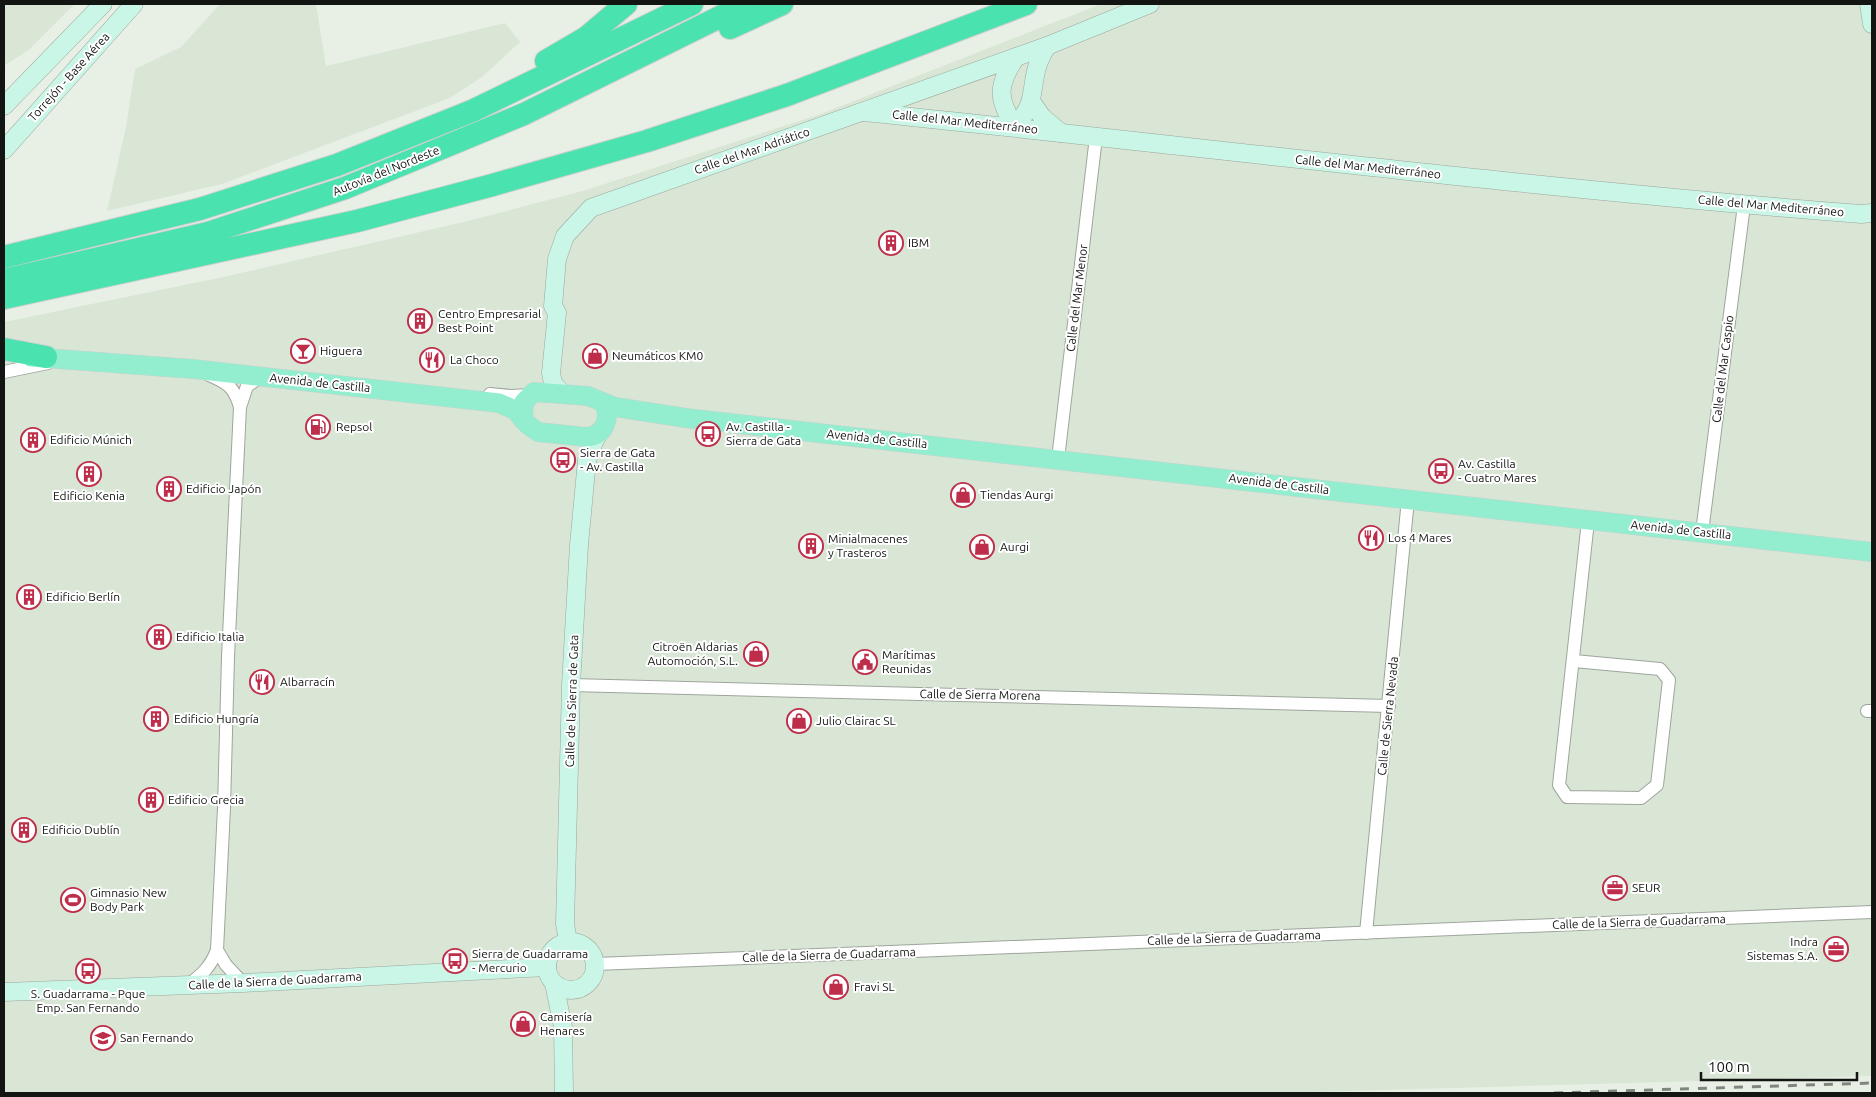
<svg xmlns="http://www.w3.org/2000/svg" width="1876" height="1097" viewBox="0 0 1876 1097" font-family="Ubuntu,sans-serif">
	<style>
		.built { fill: #d9e6d6 }
		.lines { fill: none; stroke-linecap: round; stroke-linejoin: round }
		.street-casing { stroke: #9ea59c; stroke-width: 14 }
		.secondary-casing { stroke: #9ea59c; stroke-width: 19 }
		.primary-casing { stroke: #d0d0d0; stroke-width: 20 }
		.highway-casing { stroke: #d0d0d0; stroke-width: 24 }
		.street { stroke: #fff; stroke-width: 12 }
		.secondary { stroke: #c9f6e7; stroke-width: 18 }
		.primary { stroke: #92eece; stroke-width: 19 }
		.highway { stroke: #4ae2ae; stroke-width: 22 }
		.rail { stroke: #80867f; stroke-width: 3; stroke-dasharray: 9 9; stroke-linecap: butt }
		.labels { text-anchor: middle; stroke-width: 4; stroke-linejoin: round; paint-order: stroke }
		.street-label { font-size: 12px; fill: #121512; stroke: #fff }
		.poi-label { font-size: 12px; fill: #121512; stroke: #fff; text-anchor: start }
	</style>
	<rect width="100%" height="100%" fill="#e8f0e6"/>
	<g class="built">
		<path d="M 4,4 L 75,4 L 30,49 L 4,66 Z"/>
		<path d="M 220,4 L 316,4 L 326,66 L 505,23 L 520,42 L 482,77 L 450,98 L 222,184 L 107,211 L 126,127 L 135,69 L 181,47 Z"/>
		<path d="M 1101,4 L 1872,4 L 1872,1076 L 1278,1093 L 4,1093 L 4,322 L 223,277 L 468,221 L 586,190 L 818,115 Z"/>
	</g>
	<g class="lines">
		<defs>
			<g id="street">
				<path d="M 4,372 L 48,363"/>
				<path d="M 209,375 C 228,383 234,387 240,407"/>
				<path d="M 490,394 L 511,396 L 530,395"/>
				<path d="M 1058,459 L 1096,137"/>
				<path d="M 1702,532 L 1744,205"/>
				<path d="M 1574,661 L 1660,669 L 1669,680 L 1657,785 L 1641,798 L 1567,797 L 1559,785 L 1588,521"/>
				<path d="M 571,685 L 1389,706"/>
				<path d="M 1867,711 L 1872,711"/>
				<path d="M 1366,933 L 1408,499"/>
				<path d="M 217,950 L 226,965 L 243,983"/>
				<path d="M 596,964 L 1872,912"/>
				<path d="M 188,985 C 202,975 211,966 217,950 L 224,808 L 228,657 L 240,407 L 247,386 L 262,376"/>
			</g>
			<g id="secondary">
				<path d="M 1869,4 L 1872,24"/>
				<path d="M 1016,57 C 997,85 997,99 1015,127 C 1021,119 1029,110 1031,99 C 1036,76 1033,69 1047,46"/>
				<path d="M 1031,101 L 1042,117 L 1061,133"/>
				<path d="M 4,106 L 103,4"/>
				<path d="M 864,112 C 1196,146 1528,188 1861,214 L 1872,213"/>
				<path d="M 4,150 L 134,4"/>
				<path d="M 562,393 L 553,383 L 551,373 L 557,313 L 553,306 L 557,259 L 565,236 L 591,208 L 1047,46 L 1150,4"/>
				<path d="M 568,941 L 565,924 L 571,685 L 579,545 L 587,460 L 594,442 L 599,433"/>
				<circle cx="571" cy="966" r="24"/>
				<path d="M 554,983 L 563,1027 L 564,1093"/>
				<path d="M 4,992 L 243,983 L 547,967"/>
			</g>
			<g id="primary">
				<path d="M 31,357 L 193,369 L 499,403 L 515,410 L 527,424 L 538,432 L 586,437 C 605,436 611,418 604,403"/>
				<path d="M 523,420 L 524,402 L 534,392 L 588,396 L 615,407 L 686,418 L 1872,552"/>
			</g>
			<g id="highway">
				<path d="M 730,28 L 782,4"/>
				<path d="M 546,61 L 587,37 L 626,4"/>
				<path d="M 4,257 L 200,209 L 337,165 L 472,111 L 692,4"/>
				<path d="M 4,280 L 208,233 L 345,188 L 524,114 L 746,4"/>
				<path d="M 4,298 L 357,221 L 489,186 L 647,141 L 787,95 L 1026,4"/>
				<path d="M 4,349 L 46,357"/>
			</g>
		</defs>
		<use href="#street" class="street-casing"/>
		<use href="#secondary" class="secondary-casing"/>
		<use href="#primary" class="primary-casing"/>
		<use href="#highway" class="highway-casing"/>
		<use href="#street" class="street"/>
		<use href="#secondary" class="secondary"/>
		<use href="#primary" class="primary"/>
		<use href="#highway" class="highway"/>
		<path class="rail" d="M 1554,1093 L 1872,1083"/>
	</g>
	<defs>
		<symbol id="building-ring" viewBox="-11 -11 22 22"><circle r="9.5" fill="#fff" stroke="#be2d49" stroke-width="1.5"/><path d="M-4-6H4V6H1V3H-1V6H-4ZM-2.5-4.3h1.7v1.8h-1.7ZM.8-4.3h1.7v1.8H.8ZM-2.5-1h1.7V.8h-1.7ZM.8-1h1.7V.8H.8Z" fill="#be2d49"/></symbol>
		<symbol id="bar-ring" viewBox="-11 -11 22 22"><circle r="9.5" fill="#fff" stroke="#be2d49" stroke-width="1.5"/><path d="M-6-5H6L.8 .8V4.5H3.5V6h-7V4.5H-.8V.8Z" fill="#be2d49"/></symbol>
		<symbol id="shop-ring" viewBox="-11 -11 22 22"><circle r="9.5" fill="#fff" stroke="#be2d49" stroke-width="1.5"/><path d="M-5-2.5h2.3a2.7 3.5 0 0 1 5.4 0H5L5.5 6h-11ZM-1.5-2.5h3a1.5 2.3 0 0 0-3 0Z" fill="#be2d49"/></symbol>
		<symbol id="restaurant-ring" viewBox="-11 -11 22 22"><circle r="9.5" fill="#fff" stroke="#be2d49" stroke-width="1.5"/><path d="M-5-6h1v4h1v-4h1v4h1v-4h1v5L-1.5 .5V6h-2V.5L-5-1ZM5-6V6H3V1.5H1.5Q1.5-4 5-6Z" fill="#be2d49"/></symbol>
		<symbol id="fuel-ring" viewBox="-11 -11 22 22"><circle r="9.5" fill="#fff" stroke="#be2d49" stroke-width="1.5"/><path d="M-5.5-6h7V0h2V4h1.3V-2.5L3-4.5l.8-.8L6-3V5H2.5V1h-1V6h-7ZM-4.2-4.7v3.2H.2V-4.7Z" fill="#be2d49"/></symbol>
		<symbol id="bus-ring" viewBox="-11 -11 22 22"><circle r="9.5" fill="#fff" stroke="#be2d49" stroke-width="1.5"/><path d="M-5-6H5V4H4V6H2V4H-2V6H-4V4H-5ZM-3.5-4V0h7V-4ZM-3.5 1.2v1.5H-2V1.2ZM2 1.2v1.5H3.5V1.2Z" fill="#be2d49"/></symbol>
		<symbol id="civic-ring" viewBox="-11 -11 22 22"><circle r="9.5" fill="#fff" stroke="#be2d49" stroke-width="1.5"/><path d="M-.6-6.5H3V-4.5H.6V-3L4-1V1h2V6H-6V1h2V-1L-.6-3ZM-1.2 2.5V6h2.4V2.5Z" fill="#be2d49"/></symbol>
		<symbol id="office-ring" viewBox="-11 -11 22 22"><circle r="9.5" fill="#fff" stroke="#be2d49" stroke-width="1.5"/><path d="M-6-3h4V-5.5h4V-3h4V5H-6ZM-1-4.5V-3h2v-1.5ZM-6 0V1H6V0Z" fill="#be2d49"/></symbol>
		<symbol id="stadium-ring" viewBox="-11 -11 22 22"><circle r="9.5" fill="#fff" stroke="#be2d49" stroke-width="1.5"/><path d="M0-5a6.5 5 0 1 0 0 10a6.5 5 0 1 0 0-10ZM-3.5-1.8h7v3.6h-7Z" fill="#be2d49"/></symbol>
		<symbol id="school-ring" viewBox="-11 -11 22 22"><circle r="9.5" fill="#fff" stroke="#be2d49" stroke-width="1.5"/><path d="M0-5L7-2L0 1L-7-2ZM-4 1L0 2.5L4 1V4Q0 6-4 4Z" fill="#be2d49"/></symbol>
	</defs>
	<g fill-rule="evenodd">
		<use href="#building-ring" x="877" y="229" width="28" height="28"/>
		<use href="#building-ring" x="406" y="307" width="28" height="28"/>
		<use href="#bar-ring" x="289" y="337" width="28" height="28"/>
		<use href="#shop-ring" x="581" y="342" width="28" height="28"/>
		<use href="#restaurant-ring" x="418" y="346" width="28" height="28"/>
		<use href="#fuel-ring" x="304" y="413" width="28" height="28"/>
		<use href="#bus-ring" x="694" y="420" width="28" height="28"/>
		<use href="#building-ring" x="19" y="426" width="28" height="28"/>
		<use href="#bus-ring" x="549" y="446" width="28" height="28"/>
		<use href="#bus-ring" x="1427" y="457" width="28" height="28"/>
		<use href="#building-ring" x="75" y="460" width="28" height="28"/>
		<use href="#building-ring" x="155" y="475" width="28" height="28"/>
		<use href="#shop-ring" x="949" y="481" width="28" height="28"/>
		<use href="#restaurant-ring" x="1357" y="524" width="28" height="28"/>
		<use href="#building-ring" x="797" y="532" width="28" height="28"/>
		<use href="#shop-ring" x="968" y="533" width="28" height="28"/>
		<use href="#building-ring" x="15" y="583" width="28" height="28"/>
		<use href="#building-ring" x="145" y="623" width="28" height="28"/>
		<use href="#shop-ring" x="742" y="640" width="28" height="28"/>
		<use href="#civic-ring" x="851" y="648" width="28" height="28"/>
		<use href="#restaurant-ring" x="248" y="668" width="28" height="28"/>
		<use href="#building-ring" x="142" y="705" width="28" height="28"/>
		<use href="#shop-ring" x="785" y="707" width="28" height="28"/>
		<use href="#building-ring" x="137" y="786" width="28" height="28"/>
		<use href="#building-ring" x="10" y="816" width="28" height="28"/>
		<use href="#office-ring" x="1601" y="874" width="28" height="28"/>
		<use href="#stadium-ring" x="59" y="886" width="28" height="28"/>
		<use href="#office-ring" x="1822" y="935" width="28" height="28"/>
		<use href="#bus-ring" x="441" y="947" width="28" height="28"/>
		<use href="#bus-ring" x="74" y="957" width="28" height="28"/>
		<use href="#shop-ring" x="822" y="973" width="28" height="28"/>
		<use href="#shop-ring" x="509" y="1010" width="28" height="28"/>
		<use href="#school-ring" x="89" y="1024" width="28" height="28"/>
	</g>
	<g class="labels">
		<g class="street-label">
			<text transform="translate(69 77) rotate(-48)" y="4">Torrejón - Base Aérea</text>
			<text transform="translate(965 122) rotate(6)" y="4">Calle del Mar Mediterráneo</text>
			<text transform="translate(752 151) rotate(-19)" y="4">Calle del Mar Adriático</text>
			<text transform="translate(1368 167) rotate(6)" y="4">Calle del Mar Mediterráneo</text>
			<text transform="translate(386 171) rotate(-22)" y="4">Autovía del Nordeste</text>
			<text transform="translate(1771 206) rotate(5)" y="4">Calle del Mar Mediterráneo</text>
			<text transform="translate(1077 298) rotate(-83)" y="4">Calle del Mar Menor</text>
			<text transform="translate(1723 369) rotate(-83)" y="4">Calle del Mar Caspio</text>
			<text transform="translate(320 383) rotate(6)" y="4">Avenida de Castilla</text>
			<text transform="translate(877 439) rotate(6)" y="4">Avenida de Castilla</text>
			<text transform="translate(1279 484) rotate(7)" y="4">Avenida de Castilla</text>
			<text transform="translate(1681 530) rotate(6)" y="4">Avenida de Castilla</text>
			<text transform="translate(980 695) rotate(1)" y="4">Calle de Sierra Morena</text>
			<text transform="translate(572 701) rotate(-88)" y="4">Calle de la Sierra de Gata</text>
			<text transform="translate(1388 716) rotate(-84)" y="4">Calle de Sierra Nevada</text>
			<text transform="translate(1639 922) rotate(-2)" y="4">Calle de la Sierra de Guadarrama</text>
			<text transform="translate(1234 938) rotate(-2)" y="4">Calle de la Sierra de Guadarrama</text>
			<text transform="translate(829 955) rotate(-2)" y="4">Calle de la Sierra de Guadarrama</text>
			<text transform="translate(275 981) rotate(-3)" y="4">Calle de la Sierra de Guadarrama</text>
		</g>
		<g class="poi-label">
			<text x="908" y="247">IBM</text>
			<text x="438" y="318">Centro Empresarial<tspan x="438" dy="14">Best Point</tspan></text>
			<text x="320" y="355">Higuera</text>
			<text x="612" y="360">Neumáticos KM0</text>
			<text x="450" y="364">La Choco</text>
			<text x="336" y="431">Repsol</text>
			<text x="726" y="431">Av. Castilla -<tspan x="726" dy="14">Sierra de Gata</tspan></text>
			<text x="50" y="444">Edificio Múnich</text>
			<text x="580" y="457">Sierra de Gata<tspan x="580" dy="14">- Av. Castilla</tspan></text>
			<text x="1458" y="468">Av. Castilla<tspan x="1458" dy="14">- Cuatro Mares</tspan></text>
			<text x="186" y="493">Edificio Japón</text>
			<text x="980" y="499">Tiendas Aurgi</text>
			<text x="89" y="500" text-anchor="middle">Edificio Kenia</text>
			<text x="1388" y="542">Los 4 Mares</text>
			<text x="828" y="543">Minialmacenes<tspan x="828" dy="14">y Trasteros</tspan></text>
			<text x="1000" y="551">Aurgi</text>
			<text x="46" y="601">Edificio Berlín</text>
			<text x="176" y="641">Edificio Italia</text>
			<text x="738" y="651" text-anchor="end">Citroën Aldarias<tspan x="738" dy="14">Automoción, S.L.</tspan></text>
			<text x="882" y="659">Marítimas<tspan x="882" dy="14">Reunidas</tspan></text>
			<text x="280" y="686">Albarracín</text>
			<text x="174" y="723">Edificio Hungría</text>
			<text x="816" y="725">Julio Clairac SL</text>
			<text x="168" y="804">Edificio Grecia</text>
			<text x="42" y="834">Edificio Dublín</text>
			<text x="1632" y="892">SEUR</text>
			<text x="90" y="897">Gimnasio New<tspan x="90" dy="14">Body Park</tspan></text>
			<text x="1818" y="946" text-anchor="end">Indra<tspan x="1818" dy="14">Sistemas S.A.</tspan></text>
			<text x="472" y="958">Sierra de Guadarrama<tspan x="472" dy="14">- Mercurio</tspan></text>
			<text x="854" y="991">Fravi SL</text>
			<text x="88" y="998" text-anchor="middle">S. Guadarrama - Pque<tspan x="88" dy="14">Emp. San Fernando</tspan></text>
			<text x="540" y="1021">Camisería<tspan x="540" dy="14">Henares</tspan></text>
			<text x="120" y="1042">San Fernando</text>
		</g>
	</g>
	<rect width="1876" height="1097" fill="none" stroke="#121512" stroke-width="10"/>
	<path d="M1701 1072v8h156v-8" fill="none" stroke="#121512" stroke-width="2.5"/>
	<text x="1708" y="1072" font-size="15" fill="#121512" stroke="#ffffff" stroke-width="4" paint-order="stroke">100 m</text>
</svg>
